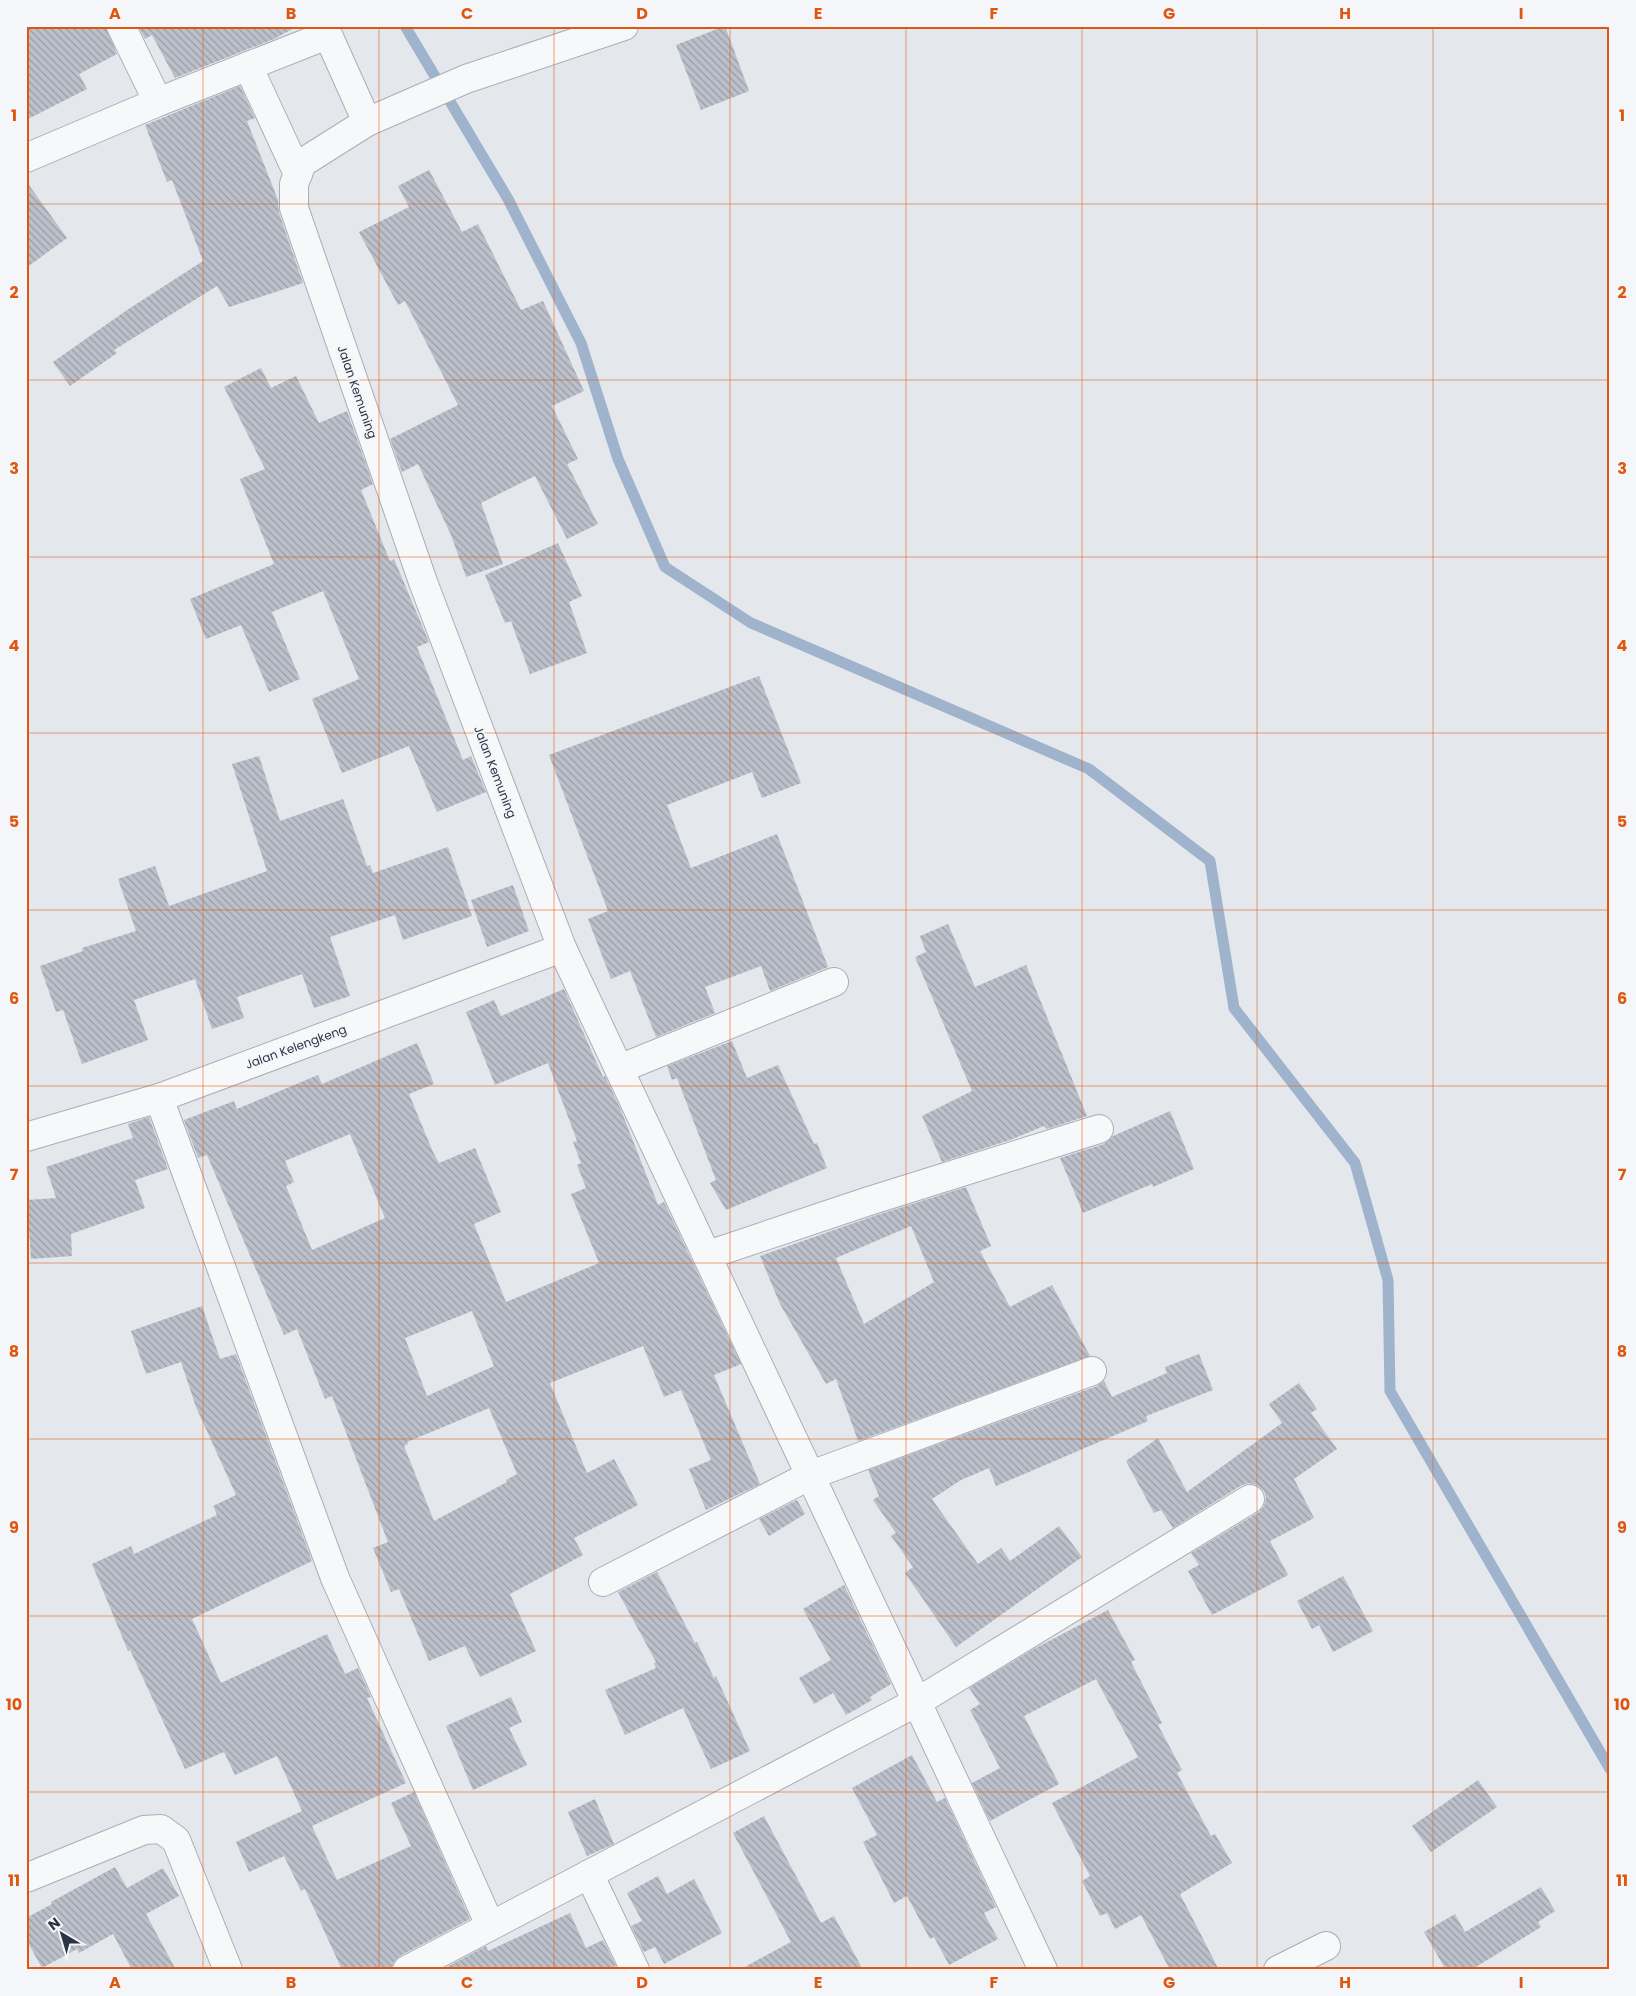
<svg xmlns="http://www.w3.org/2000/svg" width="1636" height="1996" viewBox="0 0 1636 1996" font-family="Poppins,sans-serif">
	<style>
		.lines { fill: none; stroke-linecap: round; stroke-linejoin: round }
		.stream { stroke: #9fb4cc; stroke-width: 11 }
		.building { fill: url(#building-back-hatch); fill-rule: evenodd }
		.minor-casing { stroke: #a9aeb7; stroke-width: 30 }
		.minor { stroke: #f7f8fa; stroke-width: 28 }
		.grid { fill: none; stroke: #df570f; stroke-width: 1; stroke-opacity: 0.55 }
		.labels { text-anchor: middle; stroke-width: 4; stroke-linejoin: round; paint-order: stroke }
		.street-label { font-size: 12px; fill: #2b3445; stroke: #f4f6f9 }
		.neatline { fill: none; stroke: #df570f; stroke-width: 2 }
		.grid-label { font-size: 16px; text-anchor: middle; font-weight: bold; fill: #df570f }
	</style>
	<defs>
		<pattern id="building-back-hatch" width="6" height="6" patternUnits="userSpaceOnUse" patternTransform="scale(1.25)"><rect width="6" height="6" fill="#bbc0ca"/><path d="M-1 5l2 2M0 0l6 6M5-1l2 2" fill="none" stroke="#989da6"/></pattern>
	</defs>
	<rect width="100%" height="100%" fill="#e4e7ec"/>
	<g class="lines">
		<path class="stream" d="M 405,26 L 508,199 L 581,343 L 618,459 L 665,567 L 751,623 L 1089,769 L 1210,861 L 1234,1008 L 1355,1163 L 1388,1280 L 1390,1391 L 1610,1769"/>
	</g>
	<g class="building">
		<path d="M 26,26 L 106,26 L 117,54 L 79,74 L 87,89 L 26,120 Z"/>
		<path d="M 138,26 L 298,26 L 274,39 L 175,78 L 152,35 L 145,39 Z"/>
		<path d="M 725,26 L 749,91 L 701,110 L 676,45 Z"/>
		<path d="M 240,86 L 255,118 L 247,121 L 278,200 L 279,213 L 303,283 L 229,307 L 217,286 L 114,350 L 117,353 L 70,386 L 53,362 L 127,310 L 203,261 L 172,180 L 167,182 L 145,125 Z"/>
		<path d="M 429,170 L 462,232 L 478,224 L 521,310 L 543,301 L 584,391 L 552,406 L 578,459 L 567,464 L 598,524 L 567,539 L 535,476 L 481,503 L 503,564 L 466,577 L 451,535 L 418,464 L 402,472 L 390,439 L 458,405 L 405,301 L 398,305 L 359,232 L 409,207 L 398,186 Z"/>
		<path d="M 26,181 L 67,238 L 26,268 Z"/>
		<path d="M 261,368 L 271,388 L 296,376 L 319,423 L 347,411 L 373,484 L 361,490 L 390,561 L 394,559 L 429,642 L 417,647 L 463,760 L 471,756 L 486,792 L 437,812 L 409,746 L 342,773 L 312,699 L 359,679 L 323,591 L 272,612 L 300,679 L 269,692 L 241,625 L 206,639 L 190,599 L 274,564 L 240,479 L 265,469 L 224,387 Z"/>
		<path d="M 558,543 L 582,596 L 569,602 L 587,653 L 530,674 L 511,621 L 505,623 L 485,575 Z"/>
		<path d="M 759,676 L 801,783 L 762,798 L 752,772 L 667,805 L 691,868 L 777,834 L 828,967 L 770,991 L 761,966 L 705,987 L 715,1013 L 656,1037 L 630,971 L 611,979 L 588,919 L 608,911 L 549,755 Z"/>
		<path d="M 259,756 L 280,821 L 343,799 L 367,866 L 370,865 L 373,873 L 448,847 L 472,916 L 403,940 L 395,915 L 330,937 L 350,996 L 314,1008 L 302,974 L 237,997 L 244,1018 L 212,1029 L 195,979 L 134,1000 L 148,1040 L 82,1064 L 63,1010 L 56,1012 L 40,966 L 83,951 L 82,948 L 136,931 L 118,879 L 155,866 L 169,906 L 267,871 L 232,764 Z"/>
		<path d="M 513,885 L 529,931 L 487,947 L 471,900 Z"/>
		<path d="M 948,924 L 975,987 L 1026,965 L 1087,1116 L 1047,1129 L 1044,1126 L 1010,1140 L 942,1162 L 922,1116 L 972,1091 L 915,957 L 926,952 L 920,936 Z"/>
		<path d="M 564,989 L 603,1077 L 605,1076 L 621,1110 L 658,1205 L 664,1202 L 741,1364 L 714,1375 L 760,1484 L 706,1510 L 689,1469 L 711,1460 L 681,1390 L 664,1397 L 643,1346 L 550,1383 L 587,1473 L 614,1459 L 638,1505 L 574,1538 L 583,1555 L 510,1594 L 536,1651 L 480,1677 L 465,1646 L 429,1661 L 399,1589 L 391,1592 L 373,1548 L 388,1542 L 332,1396 L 325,1399 L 297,1329 L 284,1335 L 207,1155 L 198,1158 L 184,1120 L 234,1101 L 237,1109 L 318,1075 L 322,1084 L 417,1043 L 434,1084 L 409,1094 L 433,1152 L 439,1163 L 475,1148 L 501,1212 L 474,1224 L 506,1302 L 599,1263 L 571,1194 L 586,1188 L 577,1165 L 581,1163 L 573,1142 L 577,1141 L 548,1063 L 495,1085 L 466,1012 L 494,1000 L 501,1016 ZM 350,1134 L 385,1218 L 312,1250 L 286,1186 L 294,1182 L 285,1161 ZM 472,1311 L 494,1366 L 427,1396 L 405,1338 ZM 489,1408 L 517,1474 L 506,1480 L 507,1482 L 434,1521 L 404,1446 L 408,1444 L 407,1442 Z"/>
		<path d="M 732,1041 L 747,1078 L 778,1065 L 814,1144 L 817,1143 L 827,1168 L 726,1210 L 710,1183 L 716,1180 L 677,1078 L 672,1080 L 667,1066 Z"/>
		<path d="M 1170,1111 L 1194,1169 L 1153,1187 L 1152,1184 L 1083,1213 L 1060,1158 L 1104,1144 L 1113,1136 Z"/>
		<path d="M 149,1117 L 168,1169 L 135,1180 L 145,1208 L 71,1234 L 72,1256 L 31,1259 L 27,1200 L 56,1198 L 46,1167 L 133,1138 L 128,1124 Z"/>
		<path d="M 966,1187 L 991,1246 L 980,1251 L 1010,1307 L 1052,1285 L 1090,1356 L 858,1441 L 836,1379 L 826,1384 L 780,1304 L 760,1256 L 874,1216 ZM 911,1226 L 934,1282 L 864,1324 L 836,1258 Z"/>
		<path d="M 202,1306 L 220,1359 L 236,1354 L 312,1561 L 192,1619 L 221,1683 L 327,1634 L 345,1674 L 358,1668 L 371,1697 L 367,1698 L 406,1783 L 312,1826 L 337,1880 L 411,1846 L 391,1803 L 414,1792 L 470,1919 L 400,1956 L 394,1962 L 391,1970 L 342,1970 L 305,1889 L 301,1891 L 284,1856 L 249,1872 L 236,1842 L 302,1811 L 277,1756 L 235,1775 L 224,1752 L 185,1769 L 130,1650 L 128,1651 L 92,1564 L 131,1546 L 134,1554 L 217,1515 L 213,1506 L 236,1495 L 196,1407 L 181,1362 L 146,1374 L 131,1331 Z"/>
		<path d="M 1199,1354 L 1213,1390 L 1146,1416 L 1148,1421 L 996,1486 L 989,1468 L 961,1480 L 932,1499 L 978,1564 L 1001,1548 L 1010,1561 L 1059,1526 L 1082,1557 L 956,1647 L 905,1573 L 913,1567 L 891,1536 L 896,1533 L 873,1500 L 879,1496 L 868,1470 L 1097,1386 L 1104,1381 L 1112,1397 L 1167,1373 L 1165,1367 Z"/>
		<path d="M 1299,1383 L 1317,1409 L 1311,1413 L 1337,1449 L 1294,1479 L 1314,1518 L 1270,1541 L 1288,1575 L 1212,1615 L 1188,1571 L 1199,1565 L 1191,1553 L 1259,1512 L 1264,1506 L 1266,1498 L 1264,1491 L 1257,1485 L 1249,1483 L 1242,1485 L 1173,1528 L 1161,1510 L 1154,1513 L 1126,1461 L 1158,1438 L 1187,1492 L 1282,1423 L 1269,1404 Z"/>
		<path d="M 797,1500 L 805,1514 L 769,1536 L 759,1519 Z"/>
		<path d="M 657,1572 L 695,1643 L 697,1642 L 714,1678 L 716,1676 L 750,1751 L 711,1769 L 683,1708 L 625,1735 L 605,1690 L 656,1668 L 654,1663 L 656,1662 L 618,1592 Z"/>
		<path d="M 1343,1576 L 1373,1631 L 1333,1652 L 1319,1625 L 1312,1629 L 1297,1601 Z"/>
		<path d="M 844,1585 L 891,1684 L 870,1697 L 872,1700 L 846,1715 L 833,1693 L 814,1704 L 799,1678 L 831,1660 L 803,1609 Z"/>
		<path d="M 1108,1610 L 1135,1660 L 1131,1662 L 1162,1723 L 1158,1725 L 1182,1770 L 1177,1773 L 1211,1836 L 1215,1834 L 1232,1863 L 1180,1894 L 1219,1970 L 1170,1970 L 1141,1915 L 1115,1929 L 1107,1913 L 1100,1916 L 1082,1881 L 1090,1876 L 1052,1803 L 1138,1757 L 1096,1679 L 1024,1716 L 1059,1784 L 990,1821 L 972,1783 L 1000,1768 L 970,1710 L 980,1704 L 969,1688 L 1032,1650 Z"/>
		<path d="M 511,1697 L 522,1722 L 509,1728 L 527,1765 L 473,1790 L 446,1726 Z"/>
		<path d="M 912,1755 L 937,1802 L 945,1798 L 996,1907 L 984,1913 L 998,1939 L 949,1965 L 934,1937 L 930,1939 L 907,1896 L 894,1903 L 863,1842 L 877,1835 L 852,1788 Z"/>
		<path d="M 1478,1780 L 1497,1807 L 1431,1852 L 1412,1826 Z"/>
		<path d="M 595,1799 L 614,1844 L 587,1856 L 568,1812 Z"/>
		<path d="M 764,1816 L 821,1923 L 834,1916 L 863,1970 L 739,1970 L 791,1942 L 733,1833 Z"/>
		<path d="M 115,1867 L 127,1888 L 163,1868 L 179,1896 L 146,1914 L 176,1970 L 132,1970 L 113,1934 L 79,1953 L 77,1949 L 42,1968 L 26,1939 L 26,1918 L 52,1904 L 51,1902 Z"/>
		<path d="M 658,1876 L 667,1894 L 694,1879 L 722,1933 L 664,1964 L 655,1947 L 644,1952 L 631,1926 L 642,1921 L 627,1893 Z"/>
		<path d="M 1541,1887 L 1555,1911 L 1538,1922 L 1541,1927 L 1471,1970 L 1446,1970 L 1424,1932 L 1455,1914 L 1465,1932 Z"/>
		<path d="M 570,1913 L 586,1948 L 603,1940 L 616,1966 L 607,1970 L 441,1970 L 486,1946 L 488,1951 Z"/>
	</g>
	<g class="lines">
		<defs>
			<g id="minor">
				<path d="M 121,26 L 158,102"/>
				<path d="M 324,26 L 367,122"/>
				<path d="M 624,26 L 466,79 L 367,122 L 302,163 L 294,184 L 294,208 L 423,582 L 562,948 L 1043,1970"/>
				<path d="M 248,66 L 298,174"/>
				<path d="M 26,158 L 158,102 L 327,35"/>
				<path d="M 619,1069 L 834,982"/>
				<path d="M 159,1098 L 335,1578 L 490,1925"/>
				<path d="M 26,1137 L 159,1098 L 562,948"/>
				<path d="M 708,1255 L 869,1201 L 1099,1129"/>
				<path d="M 603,1582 L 811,1475 L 1092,1371"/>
				<path d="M 589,1874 L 635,1970"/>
				<path d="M 26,1878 L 144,1830 L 161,1829 L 176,1840 L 228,1970"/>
				<path d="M 407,1970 L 917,1702 L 1250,1499"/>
				<path d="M 1278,1970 L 1326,1946"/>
			</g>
		</defs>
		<use href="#minor" class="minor-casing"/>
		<use href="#minor" class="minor"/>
	</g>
	<path class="grid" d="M 203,26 L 203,1970M 379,26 L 379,1970M 554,26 L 554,1970M 730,26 L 730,1970M 906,26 L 906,1970M 1082,26 L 1082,1970M 1257,26 L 1257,1970M 1433,26 L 1433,1970M 26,204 L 1610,204M 26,380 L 1610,380M 26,557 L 1610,557M 26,733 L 1610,733M 26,910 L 1610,910M 26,1086 L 1610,1086M 26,1263 L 1610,1263M 26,1439 L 1610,1439M 26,1616 L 1610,1616M 26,1792 L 1610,1792"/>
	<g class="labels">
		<g class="street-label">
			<text transform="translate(357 392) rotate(71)" y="4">Jalan Kemuning</text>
			<text transform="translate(495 772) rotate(69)" y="4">Jalan Kemuning</text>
			<text transform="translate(296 1047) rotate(-20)" y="4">Jalan Kelengkeng</text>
		</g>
	</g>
	<rect width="1636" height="1996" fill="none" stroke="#f4f6f9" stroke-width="55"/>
	<g transform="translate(62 1934) rotate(322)" stroke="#f4f6f9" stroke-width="4" paint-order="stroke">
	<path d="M0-4L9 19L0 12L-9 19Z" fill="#2b3445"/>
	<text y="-8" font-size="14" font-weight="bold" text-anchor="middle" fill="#2b3445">N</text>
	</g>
	<rect x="28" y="28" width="1580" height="1940" class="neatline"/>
	<g class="grid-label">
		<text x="115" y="19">A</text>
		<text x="291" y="19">B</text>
		<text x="467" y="19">C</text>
		<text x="642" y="19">D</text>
		<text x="818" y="19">E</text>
		<text x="994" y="19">F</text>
		<text x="1169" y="19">G</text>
		<text x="1345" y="19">H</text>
		<text x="1521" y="19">I</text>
		<text x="14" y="121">1</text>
		<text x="1622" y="121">1</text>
		<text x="14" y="298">2</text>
		<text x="1622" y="298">2</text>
		<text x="14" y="474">3</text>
		<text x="1622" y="474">3</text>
		<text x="14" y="651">4</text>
		<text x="1622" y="651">4</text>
		<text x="14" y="827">5</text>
		<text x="1622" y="827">5</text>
		<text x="14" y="1004">6</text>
		<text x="1622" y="1004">6</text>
		<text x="14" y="1180">7</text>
		<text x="1622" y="1180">7</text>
		<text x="14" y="1357">8</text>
		<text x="1622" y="1357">8</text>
		<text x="14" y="1533">9</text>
		<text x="1622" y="1533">9</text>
		<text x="14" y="1710">10</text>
		<text x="1622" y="1710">10</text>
		<text x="14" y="1886">11</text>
		<text x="1622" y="1886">11</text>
		<text x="115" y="1988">A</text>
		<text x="291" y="1988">B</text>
		<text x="467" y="1988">C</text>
		<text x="642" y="1988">D</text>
		<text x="818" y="1988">E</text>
		<text x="994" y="1988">F</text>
		<text x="1169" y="1988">G</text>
		<text x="1345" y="1988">H</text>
		<text x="1521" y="1988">I</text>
	</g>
</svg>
